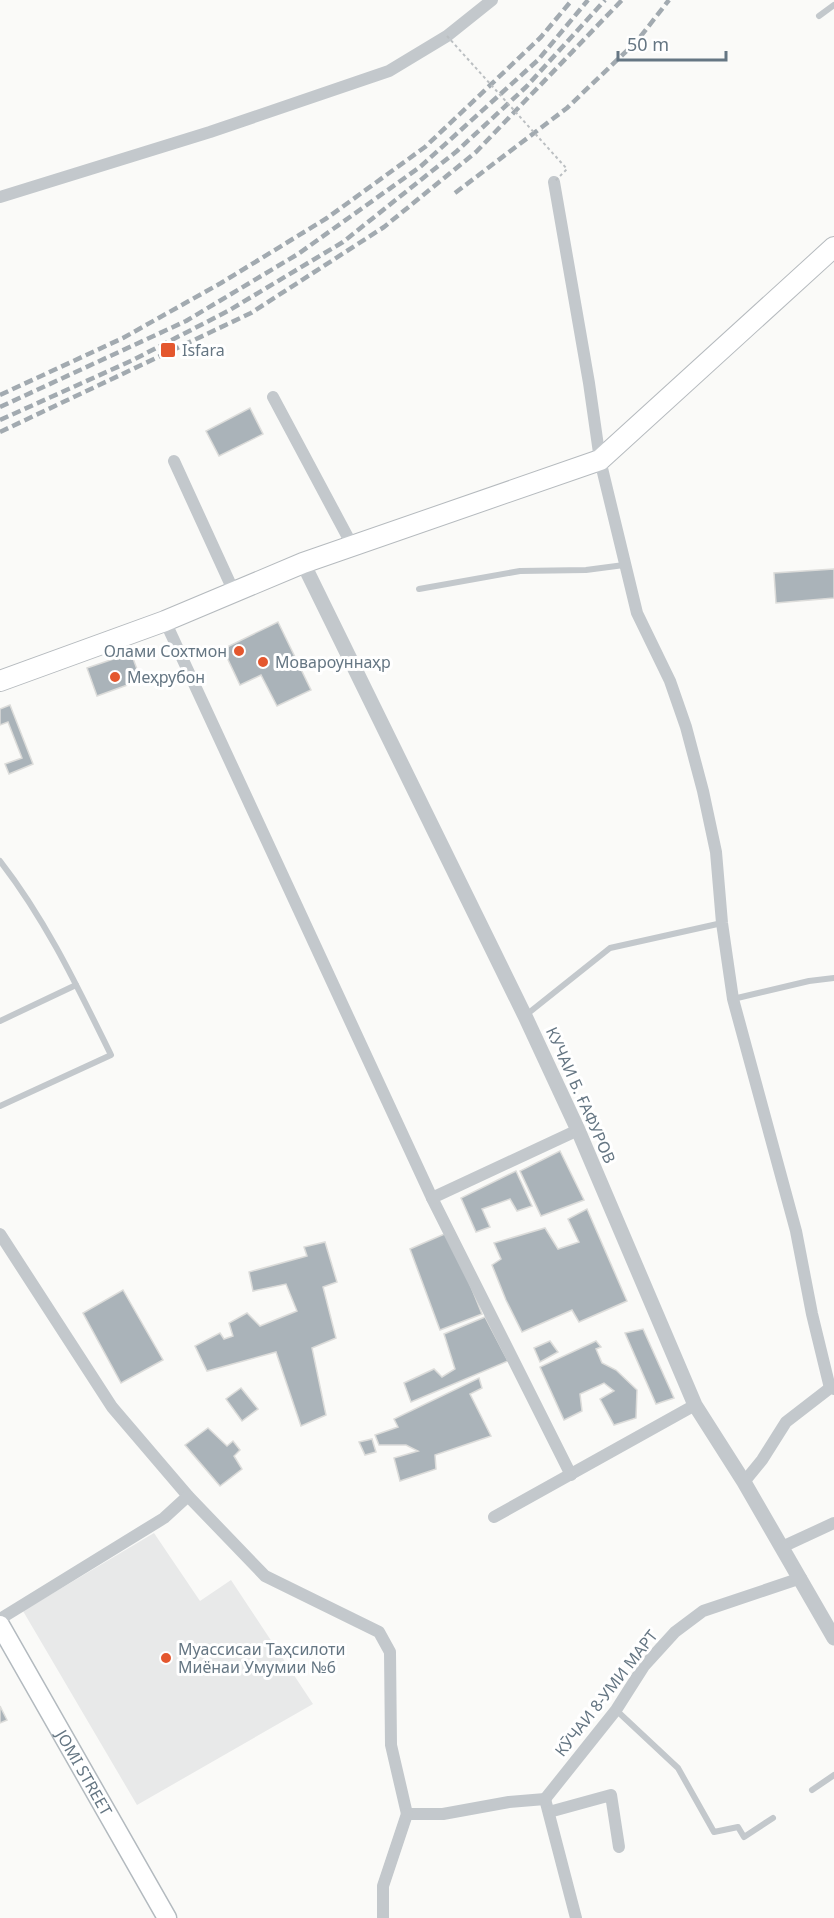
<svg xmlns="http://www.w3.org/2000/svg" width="834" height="1918" viewBox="0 0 834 1918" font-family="'Noto Sans',sans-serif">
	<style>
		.built { fill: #e8e9e9 }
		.building { fill: #aab3b9; stroke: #dcdcda; stroke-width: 1.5 }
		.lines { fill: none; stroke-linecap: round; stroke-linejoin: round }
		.secondary-casing { stroke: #b3babf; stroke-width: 21 }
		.primary-casing { stroke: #b5babe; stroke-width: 22 }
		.service { stroke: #c3c8cc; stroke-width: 6 }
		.minor { stroke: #c3c8cc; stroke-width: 12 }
		.tertiary { stroke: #c3c8cc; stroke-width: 15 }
		.secondary { stroke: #fff; stroke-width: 18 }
		.primary { stroke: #fff; stroke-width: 20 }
		.rail { stroke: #a2aab0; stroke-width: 4.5; stroke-dasharray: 9 4.5; stroke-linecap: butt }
		.path-bridge { stroke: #bbbfc2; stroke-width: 2; stroke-dasharray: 3 3; stroke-linecap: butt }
		.poi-dot { fill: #e4572e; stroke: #fff; stroke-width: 2 }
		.labels { text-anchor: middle; stroke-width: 6; stroke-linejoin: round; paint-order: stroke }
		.poi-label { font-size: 16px; fill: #657683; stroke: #fff; text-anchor: start }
		.street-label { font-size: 16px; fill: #657683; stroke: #fff }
	</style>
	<rect width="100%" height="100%" fill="#fafaf8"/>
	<path class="built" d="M 154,1533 L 200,1601 L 231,1580 L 313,1704 L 137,1805 L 23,1611 Z"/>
	<g class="building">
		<path d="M 250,408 L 263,434 L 219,456 L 206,431 Z"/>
		<path d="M 834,569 L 834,598 L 776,603 L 774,573 Z"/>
		<path d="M 278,622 L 311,690 L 277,706 L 261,675 L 240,685 L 223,649 Z"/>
		<path d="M 131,653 L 141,680 L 97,696 L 87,668 Z"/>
		<path d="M 10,705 L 33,764 L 9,774 L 5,764 L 22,758 L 8,722 L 0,725 L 0,709 Z"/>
		<path d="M 560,1151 L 584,1200 L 541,1216 L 520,1171 Z"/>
		<path d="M 516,1171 L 532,1206 L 517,1211 L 510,1199 L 482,1209 L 490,1227 L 476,1232 L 461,1198 Z"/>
		<path d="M 587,1209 L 627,1301 L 579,1322 L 572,1310 L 522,1332 L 506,1300 L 492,1265 L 501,1259 L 494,1243 L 545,1228 L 558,1249 L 579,1242 L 568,1219 Z"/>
		<path d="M 449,1232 L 482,1314 L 440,1330 L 410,1249 Z"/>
		<path d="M 325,1242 L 337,1282 L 323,1287 L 336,1338 L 312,1348 L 326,1415 L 301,1426 L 276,1352 L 207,1371 L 195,1346 L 220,1333 L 224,1339 L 233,1336 L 229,1323 L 247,1313 L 260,1326 L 297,1311 L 286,1284 L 253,1291 L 249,1272 L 307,1256 L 304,1247 Z"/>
		<path d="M 123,1290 L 163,1360 L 121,1383 L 83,1313 Z"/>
		<path d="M 485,1317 L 508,1361 L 411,1402 L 404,1383 L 434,1369 L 442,1377 L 455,1369 L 444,1334 Z"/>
		<path d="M 643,1329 L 674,1398 L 656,1404 L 625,1333 Z"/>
		<path d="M 550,1341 L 558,1352 L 540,1362 L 534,1348 Z"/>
		<path d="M 596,1341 L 601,1347 L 596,1349 L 602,1363 L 616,1370 L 637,1390 L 636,1418 L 614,1425 L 600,1399 L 614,1391 L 604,1383 L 580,1394 L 582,1411 L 564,1420 L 540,1367 Z"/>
		<path d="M 479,1378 L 482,1388 L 470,1394 L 491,1436 L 435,1455 L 436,1469 L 400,1481 L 394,1458 L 418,1451 L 406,1445 L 379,1445 L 375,1435 L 398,1427 L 394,1419 Z"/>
		<path d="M 241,1388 L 258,1409 L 242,1421 L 226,1399 Z"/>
		<path d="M 208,1428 L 227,1446 L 233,1441 L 240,1450 L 234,1456 L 242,1469 L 220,1486 L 185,1445 Z"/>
		<path d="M 372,1439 L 376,1452 L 365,1455 L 359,1442 Z"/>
		<path d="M 0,1706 L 7,1720 L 0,1723 Z"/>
	</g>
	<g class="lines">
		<defs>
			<g id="secondary">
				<path id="s1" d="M 0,1625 L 167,1918"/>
			</g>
			<path id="primary" d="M 0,681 L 165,621 L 303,563 L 600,460 L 834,247"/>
		</defs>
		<use href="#secondary" class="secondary-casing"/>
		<use href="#primary" class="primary-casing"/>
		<g class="service">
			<path d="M 819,16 L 834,5"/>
			<path d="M 419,589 L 520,571 L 586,570 L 624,565"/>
			<path d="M 0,861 C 46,920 78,988 111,1055 L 0,1106"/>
			<path d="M 733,999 L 809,981 L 834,978"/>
			<path d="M 526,1015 L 610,948 L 722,923"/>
			<path d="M 0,1021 L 76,985"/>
			<path d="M 616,1710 L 678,1768 L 714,1832 L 738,1827 L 744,1837 L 773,1818"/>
			<path d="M 812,1790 L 834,1775"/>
		</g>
		<g class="minor">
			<path d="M 554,182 L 589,383 L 600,460 L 637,613 L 670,681 L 686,727 L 703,791 L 716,852 L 722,923 L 733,999 L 796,1231 L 812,1314 L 830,1388"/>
			<path d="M 0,197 L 210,132 L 389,71 L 447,36 L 492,0"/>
			<path d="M 273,397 L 352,545"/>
			<path d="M 174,461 L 234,592"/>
			<path d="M 165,621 L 432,1198 L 571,1475"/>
			<path d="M 432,1198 L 578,1130"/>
			<path d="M 0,1234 L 112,1407 L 188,1496 L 265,1576 L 379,1632 L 390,1652 L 391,1745 L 407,1814 L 443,1814 L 509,1802 L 545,1799"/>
			<path d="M 744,1482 L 762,1460 L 786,1422 L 830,1388 L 834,1389"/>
			<path d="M 494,1517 L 695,1405"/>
			<path d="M 782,1547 L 834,1523"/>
			<path d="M 0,1619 L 164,1518 L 188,1496"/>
			<path d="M 545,1799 L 616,1710 L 644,1666 L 675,1632 L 703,1611 L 801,1578"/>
			<path d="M 545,1799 L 576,1918"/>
			<path d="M 549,1812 L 611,1795 L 619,1847"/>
			<path d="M 383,1918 L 383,1886 L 407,1814"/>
		</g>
		<path class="tertiary" d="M 303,563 L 525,1016 L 578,1130 L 695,1405 L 744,1482 L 834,1638"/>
		<use href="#secondary" class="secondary"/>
		<use href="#primary" class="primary"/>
		<g class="rail">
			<path d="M 455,193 L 567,108 L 637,41 L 669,0"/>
			<path d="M 0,395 L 123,338 L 221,283 L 327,218 L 425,147 L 541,37 L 572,0"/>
			<path d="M 0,407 L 186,321 L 298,254 L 420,167 L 538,60 L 588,0"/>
			<path d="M 0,420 L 133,360 L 228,311 L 343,242 L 457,151 L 526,87 L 605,0"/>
			<path d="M 0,432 L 251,313 L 384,227 L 476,152 L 622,0"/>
		</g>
		<path class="path-bridge" d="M 447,36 L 567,169 L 554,182"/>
	</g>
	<g class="poi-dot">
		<rect x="160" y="342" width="16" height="16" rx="3"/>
		<circle cx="239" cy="651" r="6"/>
		<circle cx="263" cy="662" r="6"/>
		<circle cx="115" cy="677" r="6"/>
		<circle cx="166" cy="1658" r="6"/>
	</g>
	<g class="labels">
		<g class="poi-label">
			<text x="182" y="356">Isfara</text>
			<text x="227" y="657" text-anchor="end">Олами Сохтмон</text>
			<text x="275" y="668">Мовароуннаҳр</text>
			<text x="127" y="683">Меҳрубон</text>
			<text x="178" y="1655">Муассисаи Таҳсилоти<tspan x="178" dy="18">Миёнаи Умумии №6</tspan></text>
		</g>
		<g class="street-label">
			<text transform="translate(581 1095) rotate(66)" y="6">КУЧАИ Б. ҒАФУРОВ</text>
			<text transform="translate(606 1693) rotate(-52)" y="6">КӮЧАИ 8-УМИ МАРТ</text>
			<text dy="6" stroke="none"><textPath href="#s1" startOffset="170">JOMI STREET</textPath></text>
		</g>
	</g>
	<path d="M618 51v9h108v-9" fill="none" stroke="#657683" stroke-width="3"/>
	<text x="627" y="51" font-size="18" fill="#657683" stroke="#ffffff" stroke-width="4.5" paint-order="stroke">50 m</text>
</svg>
